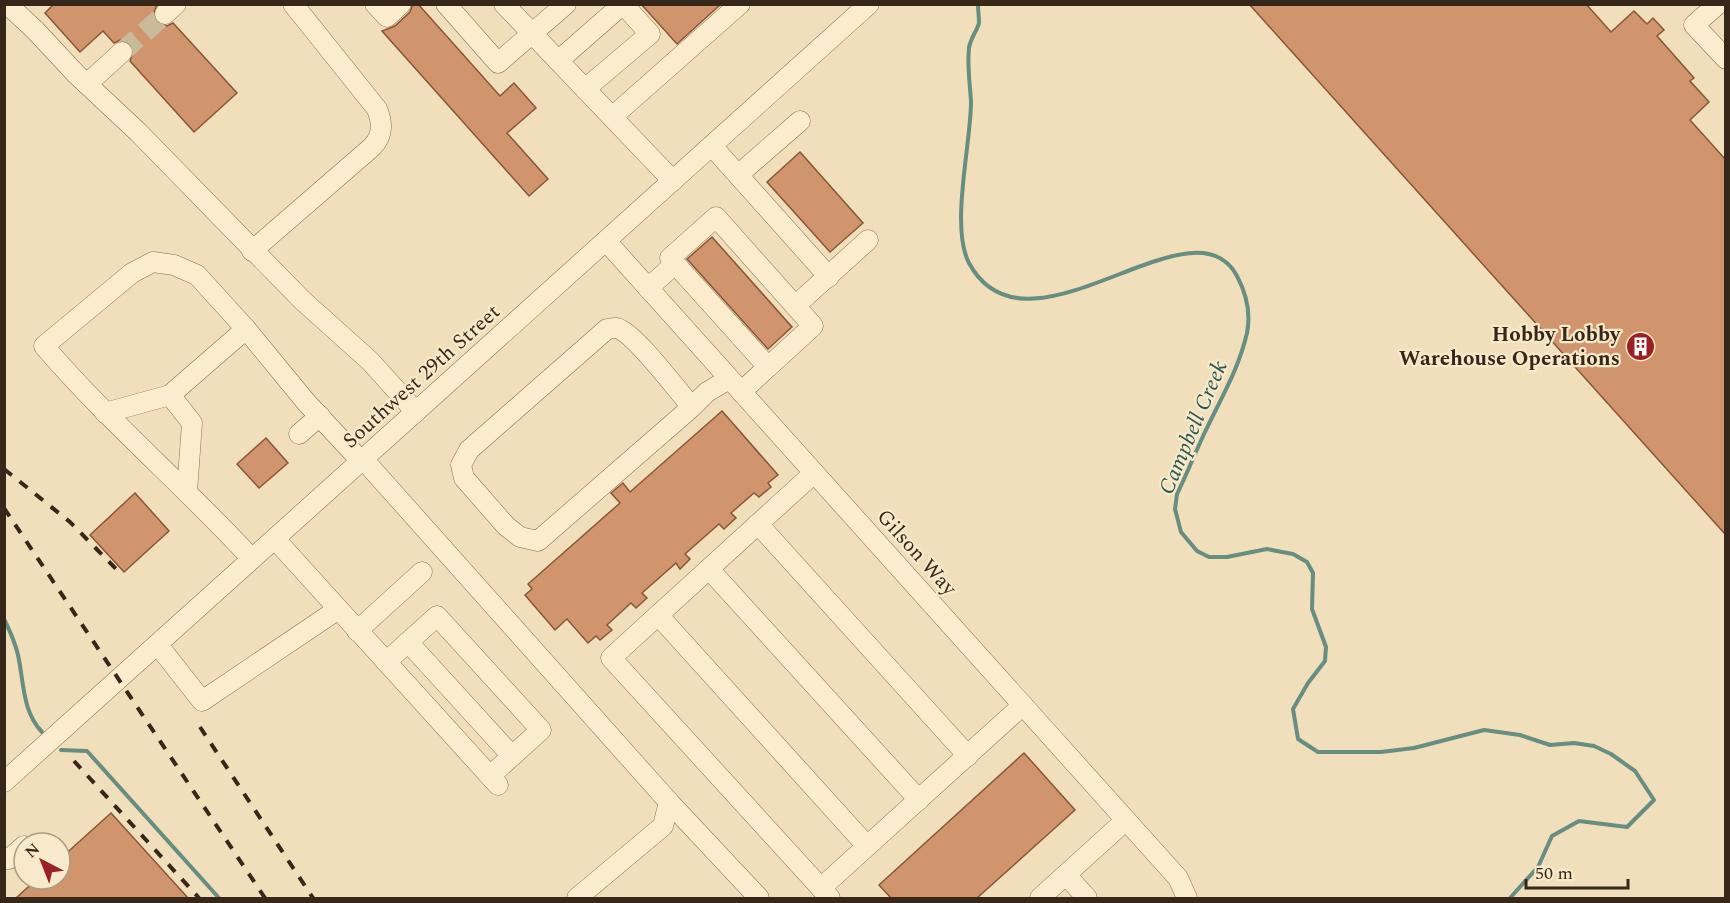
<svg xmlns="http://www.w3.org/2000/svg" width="1730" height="903" viewBox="0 0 1730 903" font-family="Spectral,serif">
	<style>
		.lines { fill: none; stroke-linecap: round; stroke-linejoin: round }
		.stream { stroke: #668e83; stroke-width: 4 }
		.building { fill: #d1956d; stroke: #895638; stroke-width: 1.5 }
		.minor-tunnel { stroke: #cbba9a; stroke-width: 20; stroke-dasharray: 20 10; stroke-linecap: butt }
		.minor-casing { stroke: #886e54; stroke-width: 21 }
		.minor { stroke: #fbeccd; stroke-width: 20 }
		.rail { stroke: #36271a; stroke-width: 4; stroke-dasharray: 10 10; stroke-linecap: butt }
		.labels { text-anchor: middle; stroke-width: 4.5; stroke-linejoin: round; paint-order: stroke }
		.poi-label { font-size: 21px; font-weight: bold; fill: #36271a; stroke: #f7e9ca; text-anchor: end }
		.street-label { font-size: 21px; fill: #36271a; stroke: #f7e9ca }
		.water-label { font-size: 22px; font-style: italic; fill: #285753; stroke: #f7e9ca }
	</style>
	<rect width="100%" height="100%" fill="#f0dfba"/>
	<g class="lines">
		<g class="stream">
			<path d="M 978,4 C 978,10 979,17 979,23 C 977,31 970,39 969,48 C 967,66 970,83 971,102 C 971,144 950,227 969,263 C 1027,371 1193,192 1237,276 C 1246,293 1251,313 1247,333 C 1238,371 1221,398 1205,432 C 1195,453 1187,474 1177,494 L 1175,509 L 1181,532 L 1197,551 L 1209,557 L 1227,557 L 1267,549 L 1282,552 L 1293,554 L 1307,562 L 1313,573 L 1312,609 L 1326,647 L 1325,661 L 1308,683 L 1293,709 L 1298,739 L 1318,752 L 1381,752 L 1414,748 L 1484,730 L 1520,735 L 1550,745 L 1574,743 L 1594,746 L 1611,754 L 1635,771 L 1654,800 L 1627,827 L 1579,821 L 1552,836 L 1538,867 L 1510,898"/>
			<path d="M 4,619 C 10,631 15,642 18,655 C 24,682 22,711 42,732"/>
			<path d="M 61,750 L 87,751 L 219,898"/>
		</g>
	</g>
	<g class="building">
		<path d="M 54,4 L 157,4 L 153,16 L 157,22 L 167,26 L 173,23 L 237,93 L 194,132 L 130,61 L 134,50 L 130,44 L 120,40 L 114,43 L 103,31 L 80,52 L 45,13 Z"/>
		<path d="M 413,4 L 418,4 L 500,96 L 514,83 L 536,108 L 507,133 L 548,179 L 529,196 L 382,31 L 395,26 L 410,12 Z"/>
		<path d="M 641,4 L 721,4 L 677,44 Z"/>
		<path d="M 1249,4 L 1586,4 L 1611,32 L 1634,11 L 1647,24 L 1653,18 L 1664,30 L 1657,36 L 1694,78 L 1690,81 L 1709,102 L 1690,120 L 1725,159 L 1725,534 Z"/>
		<path d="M 800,152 L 863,223 L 830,252 L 767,182 Z"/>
		<path d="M 712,237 L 792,327 L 768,349 L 687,259 Z"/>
		<path d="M 722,411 L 778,475 L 768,483 L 771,487 L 759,497 L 754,493 L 731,513 L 736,518 L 724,529 L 719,524 L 685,554 L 690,559 L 680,569 L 676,563 L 642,593 L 647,598 L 636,608 L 631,603 L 607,625 L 612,630 L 600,640 L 596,636 L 588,643 L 567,619 L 555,630 L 525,595 L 532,589 L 528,584 L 620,503 L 611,493 L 623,483 L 630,492 Z"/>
		<path d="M 266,438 L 288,463 L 259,488 L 237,464 Z"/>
		<path d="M 135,493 L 169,531 L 124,572 L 90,535 Z"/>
		<path d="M 1024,753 L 1075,810 L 977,898 L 891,898 L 879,885 Z"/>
		<path d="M 111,813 L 188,898 L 16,898 L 37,879 L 60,879 L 60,859 Z"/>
	</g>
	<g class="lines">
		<path class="minor-tunnel" d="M 122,52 L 165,14"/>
		<defs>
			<g id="minor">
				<path d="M 7,4 L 35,30 L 76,74 L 138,132 L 302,300 L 370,361 L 416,412"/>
				<path d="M 375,4 L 387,17 L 401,4"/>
				<path d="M 446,4 L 498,63 L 566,4"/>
				<path d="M 504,4 L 673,181"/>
				<path d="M 1718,4 L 1694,25 L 1726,59"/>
				<path d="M 165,14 L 176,4"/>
				<path d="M 558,61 L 623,4"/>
				<path d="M 87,84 L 122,52"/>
				<path d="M 585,89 L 650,34 L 623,4"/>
				<path d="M 612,117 L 740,4"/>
				<path d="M 712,146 L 829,277"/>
				<path d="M 738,175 L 800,121"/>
				<path d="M 716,217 L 813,326 L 768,367 L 670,258 Z"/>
				<path d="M 606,241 L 1178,878 L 1187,898"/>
				<path d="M 252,251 L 372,147 C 383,136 383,123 377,109 L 293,4"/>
				<path d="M 648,288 L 675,264"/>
				<path d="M 795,306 L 868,240"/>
				<path d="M 741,392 L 768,367"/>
				<path d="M 692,407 C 677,390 638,338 621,330 C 617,327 613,328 607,329 L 469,450 L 461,465 L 464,478 L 506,526 L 520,537 L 538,541 L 692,407 L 707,392 L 729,379"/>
				<path d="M 105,413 L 170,395"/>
				<path d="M 299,434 L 320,416"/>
				<path d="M 363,459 L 669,802 L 759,898"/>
				<path d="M 814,473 L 611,658 L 830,898"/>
				<path d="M 187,492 L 192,423 L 170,395 L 246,329"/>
				<path d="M 758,524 L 968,756"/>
				<path d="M 275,539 L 498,785"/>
				<path d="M 252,559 C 185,486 109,422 44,346 L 132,273 L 153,262 L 174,265 L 197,275 L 246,329 L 306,402 L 361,461"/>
				<path d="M 709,569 L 919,800"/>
				<path d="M 658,615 L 867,846"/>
				<path d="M 357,631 L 422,572"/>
				<path d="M 408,642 L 512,756"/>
				<path d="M 158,645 L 202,701 L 337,610"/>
				<path d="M 386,662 L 437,616 L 541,730 L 490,776"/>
				<path d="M 4,782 L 869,4"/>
				<path d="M 4,859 L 9,859 L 24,846"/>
				<path d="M 1066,875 L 1087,898"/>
				<path d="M 821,888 L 1023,705"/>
				<path d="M 577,898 L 663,826 L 669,802"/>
				<path d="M 1040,898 L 1126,820"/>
			</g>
		</defs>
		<use href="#minor" class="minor-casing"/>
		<use href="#minor" class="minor"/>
		<g class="rail">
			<path d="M 4,469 L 70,522 L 121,574"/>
			<path d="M 4,508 L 265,898"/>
			<path d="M 200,727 L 313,898"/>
			<path d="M 74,761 L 199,898"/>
		</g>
	</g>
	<defs>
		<symbol id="building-disc" viewBox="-11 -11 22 22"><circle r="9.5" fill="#9b2023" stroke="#f7e9ca"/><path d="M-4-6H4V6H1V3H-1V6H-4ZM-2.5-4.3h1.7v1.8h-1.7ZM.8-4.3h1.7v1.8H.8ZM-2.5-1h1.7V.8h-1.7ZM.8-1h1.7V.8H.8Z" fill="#fff"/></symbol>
	</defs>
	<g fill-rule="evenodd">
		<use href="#building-disc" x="1624" y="330" width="33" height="33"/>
	</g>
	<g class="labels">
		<g class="poi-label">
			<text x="1620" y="341">Hobby Lobby<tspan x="1620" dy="24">Warehouse Operations</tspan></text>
		</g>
		<g class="street-label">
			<text transform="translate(421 376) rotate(-42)" y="7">Southwest 29th Street</text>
			<text transform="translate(917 552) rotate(48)" y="7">Gilson Way</text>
		</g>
		<g class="water-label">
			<text transform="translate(1192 427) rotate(-67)" y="8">Campbell Creek</text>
		</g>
	</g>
	<rect width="1730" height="903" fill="none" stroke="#36271a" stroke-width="12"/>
	<g transform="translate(42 861) rotate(318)"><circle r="28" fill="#f7e9ca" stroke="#aa9b84" stroke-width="1.5"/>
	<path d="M0-4.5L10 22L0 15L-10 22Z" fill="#9b2023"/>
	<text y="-9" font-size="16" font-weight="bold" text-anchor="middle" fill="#36271a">N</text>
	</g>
	<path d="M1526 879v9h102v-9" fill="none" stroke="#36271a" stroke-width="3"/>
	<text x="1535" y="879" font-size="18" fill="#36271a" stroke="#f7e9ca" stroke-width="4.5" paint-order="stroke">50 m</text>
</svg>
